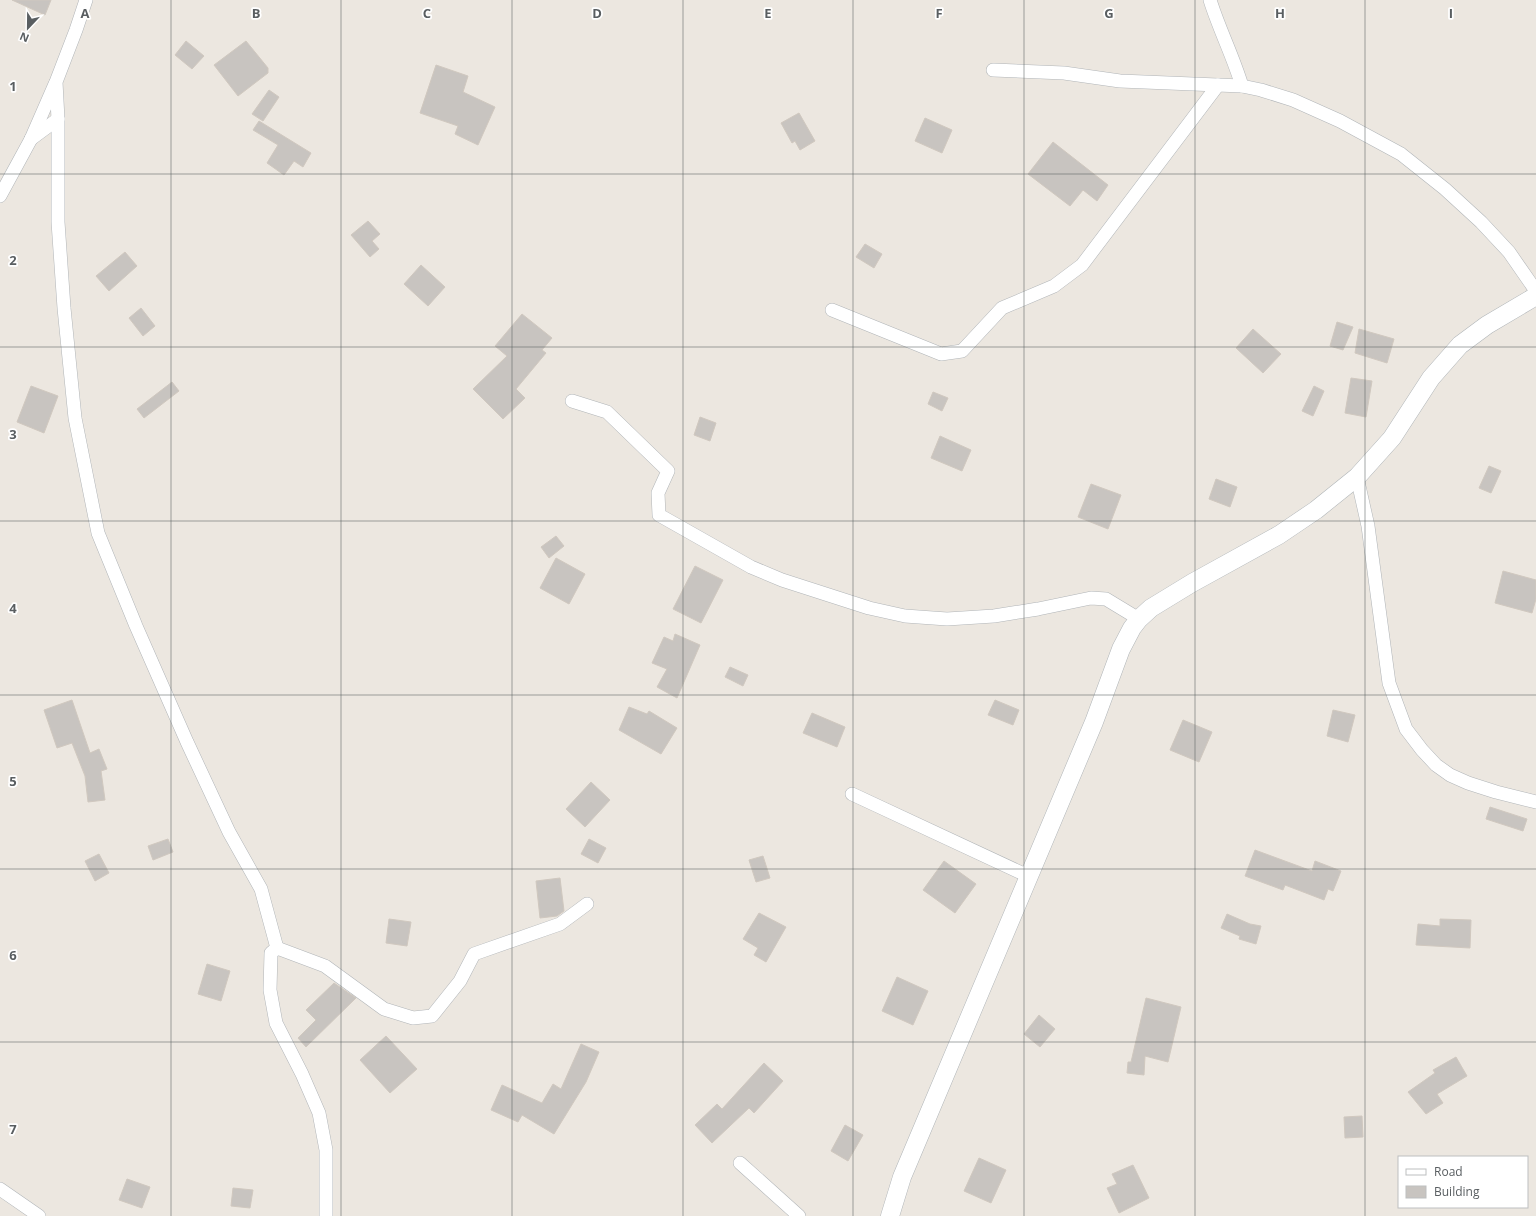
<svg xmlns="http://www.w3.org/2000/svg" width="1536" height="1216" viewBox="0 0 1536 1216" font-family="'Open Sans',sans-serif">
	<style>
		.building { fill: #c8c4c0; stroke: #d0c8bf }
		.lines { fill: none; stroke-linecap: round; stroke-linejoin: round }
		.street-casing { stroke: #b1b5b8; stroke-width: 14 }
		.secondary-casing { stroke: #b0b5b8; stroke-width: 19 }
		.street { stroke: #fff; stroke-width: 13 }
		.secondary { stroke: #fff; stroke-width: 18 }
		.grid { fill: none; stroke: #595e61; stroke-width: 1; stroke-opacity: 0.55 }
		.grid-label { font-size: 13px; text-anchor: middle; font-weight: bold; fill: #595e61; stroke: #fff; stroke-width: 3.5; stroke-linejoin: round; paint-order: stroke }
	</style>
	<rect width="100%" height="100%" fill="#ece7e0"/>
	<g class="building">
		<path d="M 12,0 L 51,0 L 45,15 Z"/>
		<path d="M 186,41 L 204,56 L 192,69 L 175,55 Z"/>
		<path d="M 246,41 L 268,68 L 268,73 L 238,96 L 214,65 Z"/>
		<path d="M 436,65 L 468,76 L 463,92 L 495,107 L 478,145 L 455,134 L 458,126 L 420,113 Z"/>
		<path d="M 269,90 L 279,97 L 263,121 L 252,114 Z"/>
		<path d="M 799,113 L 815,141 L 800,150 L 795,141 L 792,143 L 781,123 Z"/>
		<path d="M 925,118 L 952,130 L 942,153 L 915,141 Z"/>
		<path d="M 259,121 L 311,153 L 303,167 L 294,161 L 284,175 L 267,163 L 278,145 L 253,130 Z"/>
		<path d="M 1053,142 L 1108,185 L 1097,201 L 1083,190 L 1070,206 L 1028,174 Z"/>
		<path d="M 368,221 L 380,234 L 372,241 L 379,249 L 370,257 L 351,235 Z"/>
		<path d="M 865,244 L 882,254 L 874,268 L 856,257 Z"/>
		<path d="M 125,252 L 137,266 L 109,291 L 96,276 Z"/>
		<path d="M 421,265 L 445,287 L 428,306 L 404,284 Z"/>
		<path d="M 141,308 L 155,326 L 143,336 L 129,318 Z"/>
		<path d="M 522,314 L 552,338 L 542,350 L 546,353 L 516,389 L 525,398 L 503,419 L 473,389 L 507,356 L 495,346 Z"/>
		<path d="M 1337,322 L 1353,327 L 1343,350 L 1330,346 Z"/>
		<path d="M 1253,329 L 1281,354 L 1263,373 L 1236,348 Z"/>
		<path d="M 1359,329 L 1394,339 L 1387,363 L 1355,353 Z"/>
		<path d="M 1351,378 L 1372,381 L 1366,417 L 1345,413 Z"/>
		<path d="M 172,382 L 179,391 L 144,418 L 137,409 Z"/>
		<path d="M 31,386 L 58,396 L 44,433 L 17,422 Z"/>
		<path d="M 1314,386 L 1324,391 L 1313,416 L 1302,411 Z"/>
		<path d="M 933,392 L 948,398 L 942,411 L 928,404 Z"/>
		<path d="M 700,417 L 716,423 L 710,441 L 694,435 Z"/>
		<path d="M 940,436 L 971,450 L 962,471 L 931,458 Z"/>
		<path d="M 1489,466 L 1501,471 L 1491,493 L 1479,488 Z"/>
		<path d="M 1216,479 L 1237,487 L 1230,507 L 1209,499 Z"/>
		<path d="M 1091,484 L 1121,495 L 1108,529 L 1078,517 Z"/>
		<path d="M 556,536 L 564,546 L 549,558 L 541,547 Z"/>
		<path d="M 556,558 L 585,574 L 569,604 L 540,588 Z"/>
		<path d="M 695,566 L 723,580 L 701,623 L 673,609 Z"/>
		<path d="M 1503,571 L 1536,580 L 1536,599 L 1532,613 L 1495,603 Z"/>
		<path d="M 675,634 L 700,645 L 677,698 L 657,687 L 667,669 L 652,663 L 664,637 L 673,641 Z"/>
		<path d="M 730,667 L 748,675 L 743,686 L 725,677 Z"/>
		<path d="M 72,700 L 90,753 L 99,749 L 107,769 L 101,771 L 105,800 L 88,802 L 85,776 L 72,743 L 57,748 L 44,710 Z"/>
		<path d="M 995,700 L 1019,710 L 1013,725 L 988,715 Z"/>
		<path d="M 629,707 L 647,714 L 649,711 L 677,728 L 661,754 L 619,730 Z"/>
		<path d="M 1333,710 L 1355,715 L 1348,742 L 1327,736 Z"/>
		<path d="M 812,713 L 845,727 L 837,747 L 803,733 Z"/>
		<path d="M 1183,720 L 1212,732 L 1199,762 L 1170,750 Z"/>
		<path d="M 591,782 L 610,800 L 585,827 L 566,809 Z"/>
		<path d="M 1490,807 L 1527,819 L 1523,831 L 1486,819 Z"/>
		<path d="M 168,839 L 173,852 L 153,860 L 148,846 Z"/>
		<path d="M 589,839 L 606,848 L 598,863 L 581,854 Z"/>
		<path d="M 1255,850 L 1312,871 L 1315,861 L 1341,871 L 1333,891 L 1328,889 L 1324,900 L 1285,885 L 1283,890 L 1245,876 Z"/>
		<path d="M 99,854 L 109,873 L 95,881 L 85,861 Z"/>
		<path d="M 763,856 L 770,878 L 756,882 L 749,860 Z"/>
		<path d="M 944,861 L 976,884 L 955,913 L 923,890 Z"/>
		<path d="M 560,878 L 564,911 L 557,916 L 540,918 L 536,881 Z"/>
		<path d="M 759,913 L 786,927 L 766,962 L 754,955 L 758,948 L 743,939 Z"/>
		<path d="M 1227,914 L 1250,924 L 1261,926 L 1256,944 L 1239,939 L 1240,936 L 1221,928 Z"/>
		<path d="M 389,919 L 411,922 L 407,946 L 386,943 Z"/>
		<path d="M 1440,919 L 1471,920 L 1470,948 L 1416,945 L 1418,924 L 1440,926 Z"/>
		<path d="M 207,964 L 230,971 L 221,1001 L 198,994 Z"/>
		<path d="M 897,977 L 928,991 L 913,1025 L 882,1011 Z"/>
		<path d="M 334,983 L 356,998 L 306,1047 L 298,1038 L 316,1020 L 306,1010 Z"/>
		<path d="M 1146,998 L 1181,1007 L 1168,1062 L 1145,1056 L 1144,1075 L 1127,1073 L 1128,1062 L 1131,1062 Z"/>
		<path d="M 1039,1015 L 1055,1029 L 1040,1047 L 1024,1034 Z"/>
		<path d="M 386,1036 L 417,1069 L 390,1093 L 360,1060 Z"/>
		<path d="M 581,1044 L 599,1052 L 586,1082 L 554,1134 L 522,1115 L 518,1122 L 491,1110 L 502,1085 L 542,1103 L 553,1084 L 561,1089 Z"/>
		<path d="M 1456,1057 L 1467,1076 L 1437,1094 L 1443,1103 L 1426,1114 L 1408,1092 L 1435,1073 L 1433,1070 Z"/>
		<path d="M 764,1063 L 783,1081 L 754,1113 L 749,1108 L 712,1143 L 695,1125 L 717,1104 L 722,1109 Z"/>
		<path d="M 1362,1116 L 1363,1137 L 1345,1138 L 1344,1117 Z"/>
		<path d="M 845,1125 L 863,1135 L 848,1161 L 831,1151 Z"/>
		<path d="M 979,1158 L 1006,1170 L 991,1203 L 964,1191 Z"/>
		<path d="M 1133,1165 L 1149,1198 L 1119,1213 L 1107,1188 L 1117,1184 L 1112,1174 Z"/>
		<path d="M 127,1179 L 150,1187 L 142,1208 L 119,1200 Z"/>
		<path d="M 233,1188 L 253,1190 L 250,1208 L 231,1206 Z"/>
	</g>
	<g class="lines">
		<defs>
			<g id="street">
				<path d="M 86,0 L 76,30 L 56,82 L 58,119 L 58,222 L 64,308 L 75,418 L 98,533 L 136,626 L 187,742 L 229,832 L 261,889 L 277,948 L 271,953 L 270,990 L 276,1023 L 302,1074 L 319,1113 L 326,1150 L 326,1216"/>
				<path d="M 1210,0 C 1219,29 1233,56 1242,86"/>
				<path d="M 993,70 L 1064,73 L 1120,81 L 1242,86 L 1261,90 L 1293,100 L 1340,121 L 1401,154 L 1445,189 L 1481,222 L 1509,252 L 1536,291"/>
				<path d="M 31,139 L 58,119"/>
				<path d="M 0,196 L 31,139 L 55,84"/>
				<path d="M 832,310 L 941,354 L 962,351 L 1002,308 L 1054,286 L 1082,265 L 1218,85"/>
				<path d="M 572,401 L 607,412 L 668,471 L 658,493 L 659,515 L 751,567 L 782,580 L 869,608 L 905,616 L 947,619 L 994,616 L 1038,609 L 1091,598 L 1106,599 L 1139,619"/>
				<path d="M 1357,477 L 1368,526 L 1389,683 L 1406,729 L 1422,750 L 1436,765 L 1450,775 L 1468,783 L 1496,792 L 1536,802"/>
				<path d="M 852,794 L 1028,876"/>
				<path d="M 277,948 L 325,966 L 384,1009 L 413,1018 L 432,1016 L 460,981 L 474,954 L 560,924 L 587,904"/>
				<path d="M 740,1163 L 799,1216"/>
				<path d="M 0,1189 L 39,1216"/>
			</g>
			<path id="secondary" d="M 890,1216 L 902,1177 L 1094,722 L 1121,649 L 1132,628 L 1139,619 L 1151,608 L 1192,583 L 1279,535 L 1316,510 L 1357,477 L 1392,438 L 1431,378 L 1460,345 L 1487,325 L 1536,296"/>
		</defs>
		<use href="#street" class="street-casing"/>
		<use href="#secondary" class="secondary-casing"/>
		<use href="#street" class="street"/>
		<use href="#secondary" class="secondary"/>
	</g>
	<path class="grid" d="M 171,0 L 171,1216M 341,0 L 341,1216M 512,0 L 512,1216M 683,0 L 683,1216M 853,0 L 853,1216M 1024,0 L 1024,1216M 1195,0 L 1195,1216M 1365,0 L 1365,1216M 0,174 L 1536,174M 0,347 L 1536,347M 0,521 L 1536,521M 0,695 L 1536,695M 0,869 L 1536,869M 0,1042 L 1536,1042"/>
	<g class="grid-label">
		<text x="85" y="18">A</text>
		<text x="256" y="18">B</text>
		<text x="427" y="18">C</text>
		<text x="597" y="18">D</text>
		<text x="768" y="18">E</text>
		<text x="939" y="18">F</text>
		<text x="1109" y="18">G</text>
		<text x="1280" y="18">H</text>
		<text x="1451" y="18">I</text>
		<text x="13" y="91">1</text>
		<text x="13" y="265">2</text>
		<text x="13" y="439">3</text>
		<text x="13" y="613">4</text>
		<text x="13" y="786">5</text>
		<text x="13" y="960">6</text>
		<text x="13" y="1134">7</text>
	</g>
	<rect x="1398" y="1156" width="130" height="52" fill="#ffffff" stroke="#bdbfc0"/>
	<rect x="1406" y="1169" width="20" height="6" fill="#ffffff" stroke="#bdbfc0"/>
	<text x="1434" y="1176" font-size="12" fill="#595e61">Road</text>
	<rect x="1406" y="1186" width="20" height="12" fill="#c8c4c0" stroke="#bdbfc0"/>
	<text x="1434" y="1196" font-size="12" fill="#595e61">Building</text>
	<g transform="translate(28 28) rotate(202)" stroke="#ffffff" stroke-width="3" paint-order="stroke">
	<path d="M0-3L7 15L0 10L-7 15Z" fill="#595e61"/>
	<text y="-6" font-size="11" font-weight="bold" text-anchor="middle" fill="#595e61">N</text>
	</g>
</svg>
